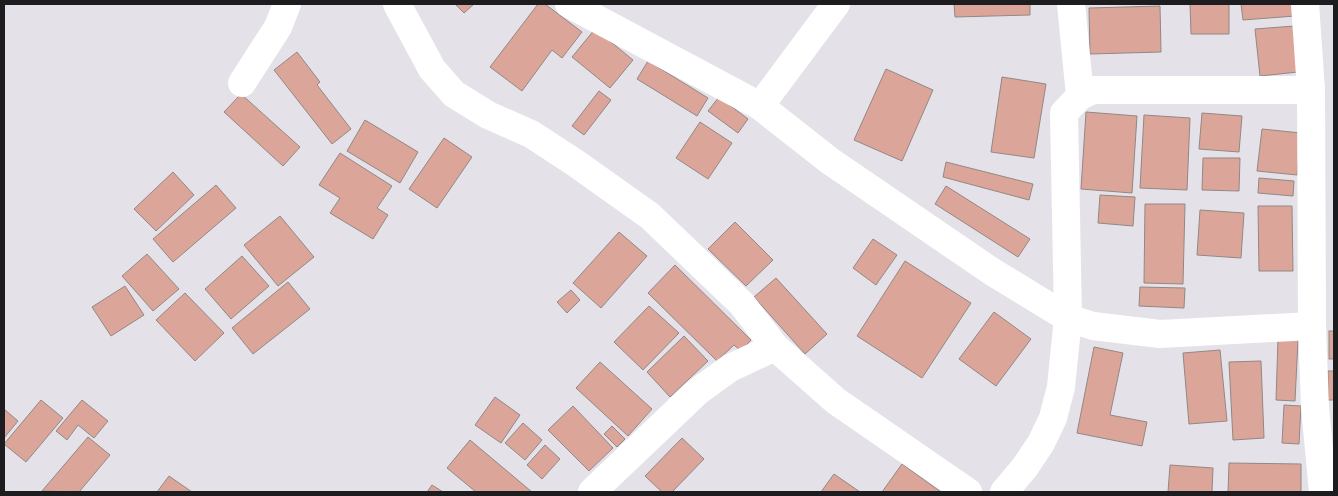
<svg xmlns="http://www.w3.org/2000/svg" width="1338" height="496" viewBox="0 0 1338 496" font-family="'Times New Roman',serif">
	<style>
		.building { fill: #dba699; stroke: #918885 }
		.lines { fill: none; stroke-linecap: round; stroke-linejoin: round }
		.minor { stroke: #fff; stroke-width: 28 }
	</style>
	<rect width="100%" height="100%" fill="#e5e1e9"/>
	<g class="building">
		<path d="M 455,4 L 474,4 L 464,13 Z"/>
		<path d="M 538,4 L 545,4 L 582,32 L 562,58 L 552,50 L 522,91 L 490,67 Z"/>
		<path d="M 954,4 L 1030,4 L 1030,15 L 955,17 Z"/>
		<path d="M 1190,4 L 1229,4 L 1229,34 L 1191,34 Z"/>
		<path d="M 1241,4 L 1294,4 L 1295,16 L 1243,20 Z"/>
		<path d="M 1160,6 L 1161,52 L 1090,54 L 1089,8 Z"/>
		<path d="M 1294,26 L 1298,72 L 1260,76 L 1255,29 Z"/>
		<path d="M 595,29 L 633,60 L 610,88 L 572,57 Z"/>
		<path d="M 297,52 L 320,82 L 317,85 L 351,129 L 332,144 L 274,70 Z"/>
		<path d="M 648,61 L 708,98 L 697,116 L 637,79 Z"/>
		<path d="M 886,69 L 933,90 L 902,161 L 854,140 Z"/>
		<path d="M 1002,77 L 1046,84 L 1034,158 L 991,152 Z"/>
		<path d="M 599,91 L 611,100 L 584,135 L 572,126 Z"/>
		<path d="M 241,94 L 300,147 L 283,166 L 224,112 Z"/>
		<path d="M 719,97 L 748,119 L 738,133 L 708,111 Z"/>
		<path d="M 1086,112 L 1137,116 L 1132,193 L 1081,189 Z"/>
		<path d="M 1202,113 L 1242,116 L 1239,152 L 1199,149 Z"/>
		<path d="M 1144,115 L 1190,118 L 1187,190 L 1140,188 Z"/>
		<path d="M 365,120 L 418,152 L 400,183 L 347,151 Z"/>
		<path d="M 700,122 L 732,143 L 708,179 L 676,158 Z"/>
		<path d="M 1262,129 L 1301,133 L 1297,175 L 1257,171 Z"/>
		<path d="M 444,138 L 472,157 L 437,208 L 409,189 Z"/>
		<path d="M 340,153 L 392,186 L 377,208 L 388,215 L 373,239 L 330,213 L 340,198 L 319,185 Z"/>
		<path d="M 1203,158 L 1240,158 L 1239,191 L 1202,190 Z"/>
		<path d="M 946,162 L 1033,184 L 1029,200 L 943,177 Z"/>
		<path d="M 173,172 L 194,195 L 156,231 L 134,209 Z"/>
		<path d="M 1259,178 L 1294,181 L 1293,196 L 1258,193 Z"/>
		<path d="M 216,185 L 236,208 L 173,262 L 153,239 Z"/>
		<path d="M 946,186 L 1030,239 L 1018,257 L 935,204 Z"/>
		<path d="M 1100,195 L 1135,197 L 1133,226 L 1098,223 Z"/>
		<path d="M 1145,204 L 1185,204 L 1183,284 L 1144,283 Z"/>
		<path d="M 1258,206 L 1292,206 L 1293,271 L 1259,271 Z"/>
		<path d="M 1200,210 L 1244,213 L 1241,258 L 1197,255 Z"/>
		<path d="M 280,216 L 314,257 L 278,286 L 244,245 Z"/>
		<path d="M 735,222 L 773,260 L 746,286 L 708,249 Z"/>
		<path d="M 619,232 L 647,256 L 601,308 L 573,283 Z"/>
		<path d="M 873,239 L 897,255 L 876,285 L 853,268 Z"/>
		<path d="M 147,254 L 179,289 L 153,311 L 122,276 Z"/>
		<path d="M 242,256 L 269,286 L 231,319 L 205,289 Z"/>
		<path d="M 905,261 L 971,303 L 922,378 L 857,336 Z"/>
		<path d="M 675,265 L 751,340 L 741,351 L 734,345 L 717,361 L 648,293 Z"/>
		<path d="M 776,278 L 827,334 L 805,354 L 754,297 Z"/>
		<path d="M 288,282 L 310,309 L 253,354 L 232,328 Z"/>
		<path d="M 125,286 L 144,315 L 111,336 L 92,307 Z"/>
		<path d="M 1140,287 L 1185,288 L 1184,308 L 1139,306 Z"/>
		<path d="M 571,290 L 580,300 L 567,313 L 557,302 Z"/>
		<path d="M 185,293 L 224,333 L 195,361 L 156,320 Z"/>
		<path d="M 649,306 L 679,333 L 643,370 L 614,342 Z"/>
		<path d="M 994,312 L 1031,339 L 996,386 L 959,359 Z"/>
		<rect x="1329" y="331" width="5" height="28"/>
		<path d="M 684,336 L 708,361 L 670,397 L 647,372 Z"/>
		<path d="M 1278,339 L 1298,340 L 1295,401 L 1276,400 Z"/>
		<path d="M 1094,347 L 1123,353 L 1110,415 L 1147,422 L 1142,446 L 1077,433 Z"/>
		<path d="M 1220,350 L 1227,421 L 1189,424 L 1183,353 Z"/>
		<path d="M 1261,361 L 1264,438 L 1233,440 L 1229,362 Z"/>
		<path d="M 600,362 L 652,409 L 628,436 L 576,388 Z"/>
		<rect x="1328" y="371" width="6" height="29"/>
		<path d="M 495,397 L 520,415 L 501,443 L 475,425 Z"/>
		<path d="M 41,400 L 63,418 L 26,462 L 4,444 Z"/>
		<path d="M 82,400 L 108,421 L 94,438 L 78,425 L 67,440 L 56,431 Z"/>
		<path d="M 1284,405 L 1301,406 L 1299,444 L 1282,443 Z"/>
		<path d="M 573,406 L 613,448 L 589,471 L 548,430 Z"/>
		<path d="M 4,409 L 18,421 L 4,438 Z"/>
		<path d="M 523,423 L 542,440 L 525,460 L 505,443 Z"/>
		<path d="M 612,426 L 625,439 L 617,447 L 604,434 Z"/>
		<path d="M 88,437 L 110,455 L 79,492 L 42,491 Z"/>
		<path d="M 682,438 L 704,459 L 672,492 L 662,492 L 645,476 Z"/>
		<path d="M 470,440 L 532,492 L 476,492 L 447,468 Z"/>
		<path d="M 545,445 L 560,459 L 542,479 L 527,465 Z"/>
		<path d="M 1229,463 L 1301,464 L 1301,492 L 1228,492 Z"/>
		<path d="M 902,464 L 941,492 L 882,492 Z"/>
		<path d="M 1170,465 L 1213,468 L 1212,492 L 1168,492 Z"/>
		<path d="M 834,474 L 860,492 L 821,492 Z"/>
		<path d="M 169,476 L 192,492 L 157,492 Z"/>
		<path d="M 432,485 L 443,492 L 427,492 Z"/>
	</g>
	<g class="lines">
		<g class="minor">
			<path d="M 397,4 L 432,69 L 454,94 L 488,115 L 531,134 L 574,162 L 650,216 L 742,304 L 775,347 L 730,368 L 697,392 L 592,492"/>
			<path d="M 569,4 L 760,106 L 830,161 L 991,271 L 1068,318 L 1093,326 L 1160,334 L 1312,326"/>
			<path d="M 1071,4 L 1080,96"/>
			<path d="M 1305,4 L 1311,90 L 1312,326 L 1315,407 L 1323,492"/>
			<path d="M 242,83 L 278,27 L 287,4"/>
			<path d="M 760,106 L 836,4"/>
			<path d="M 775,347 L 836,401 L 968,492"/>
			<path d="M 1004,492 L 1025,467 L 1041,443 L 1053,418 L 1061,387 L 1068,318 L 1064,113 L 1080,96 L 1093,90 L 1311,90"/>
		</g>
	</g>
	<rect width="1338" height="496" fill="none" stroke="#1d1c1e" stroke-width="10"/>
</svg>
